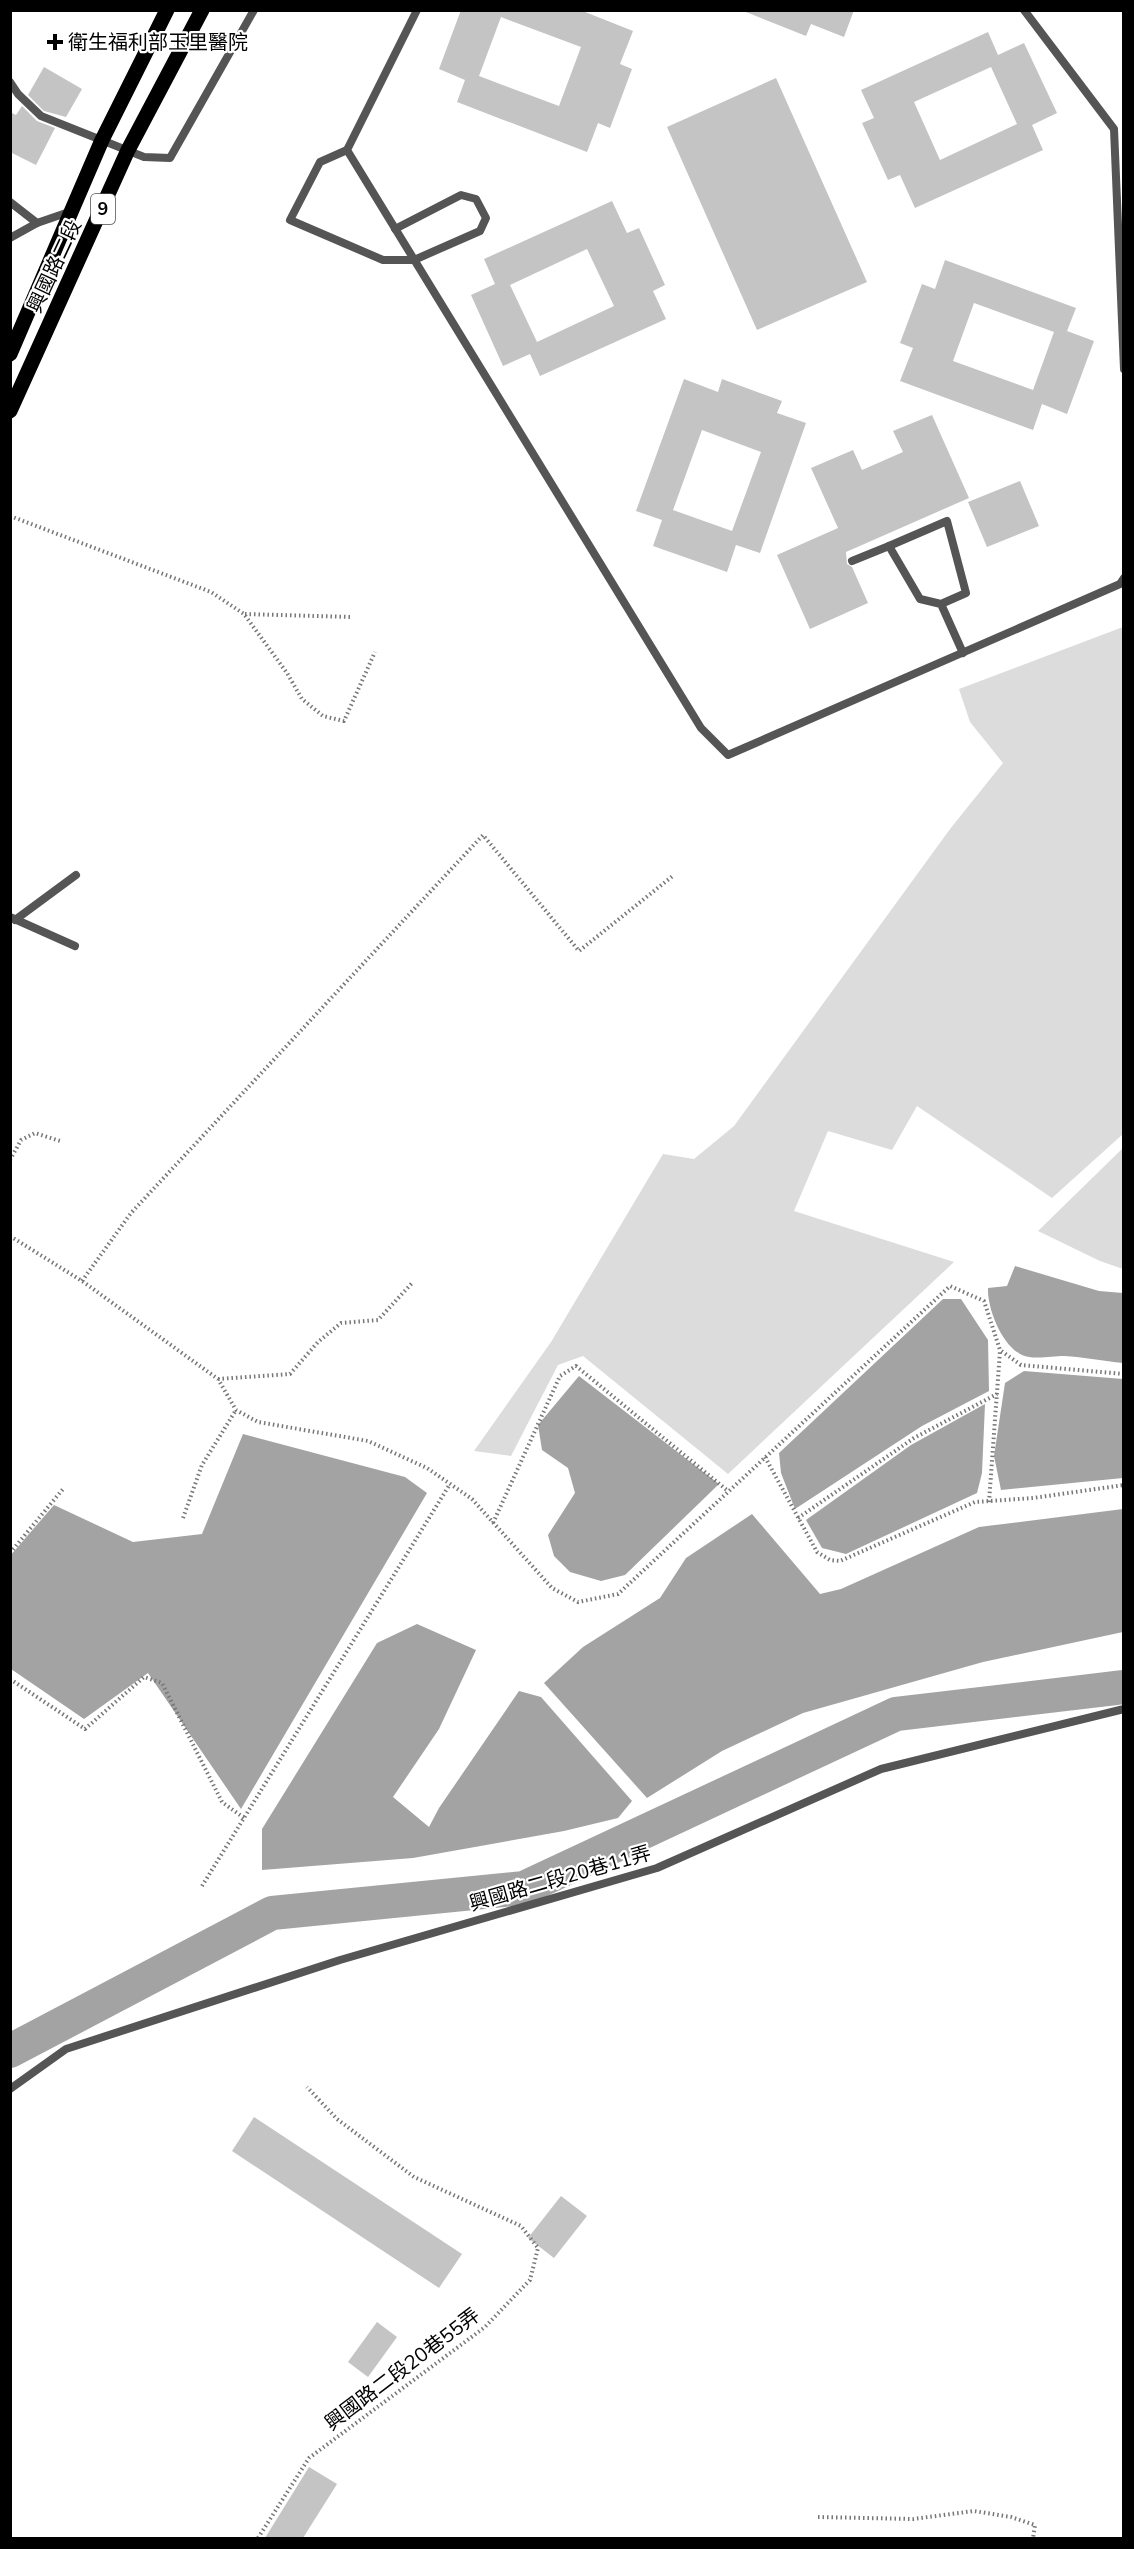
<svg xmlns="http://www.w3.org/2000/svg" width="1134" height="2549" viewBox="0 0 1134 2549" font-family="'Nunito Sans','Noto Sans TC',sans-serif">
	<style>
		.green { fill: #dcdcdc }
		.water { fill: #a3a3a3 }
		.lines { fill: none; stroke-linecap: round; stroke-linejoin: round }
		.river { stroke: #a3a3a3; stroke-width: 34 }
		.building { fill: #c4c4c4; fill-rule: evenodd }
		.path { stroke: #777; stroke-width: 4; stroke-dasharray: 1.5 3; stroke-linecap: butt }
		.service { stroke: #555; stroke-width: 8 }
		.primary { stroke: #000; stroke-width: 15 }
		.poi-dot { fill: #000; stroke: #fff; stroke-width: 2 }
		.labels { text-anchor: middle; stroke-width: 4.5; stroke-linejoin: round; paint-order: stroke }
		.shield { fill: #fff; stroke: #4c4c4c; stroke-width: 1.5 }
		.shield-label { font-size: 18px; font-weight: bold; fill: #000 }
		.poi-label { font-size: 20px; fill: #000; stroke: #fff; text-anchor: start }
		.street-label { font-size: 20px; fill: #000; stroke: #fff }
	</style>
	<rect width="100%" height="100%" fill="#fff"/>
	<g class="green">
		<path d="M 1123,627 L 1123,1134 L 1052,1198 L 917,1106 L 892,1150 L 828,1131 L 794,1211 L 954,1262 L 728,1474 L 583,1356 L 558,1365 L 511,1456 L 474,1451 L 551,1342 L 663,1154 L 694,1159 L 734,1126 L 950,829 L 1003,763 L 970,722 L 959,689 Z"/>
		<path d="M 1123,1148 L 1123,1269 L 1100,1261 L 1038,1231 Z"/>
	</g>
	<g class="water">
		<path d="M 1015,1266 L 1099,1291 L 1123,1293 L 1123,1363 C 1104,1361 1084,1357 1064,1356 C 1052,1356 1033,1360 1022,1355 C 1002,1346 987,1308 988,1288 L 1007,1286 Z"/>
		<path d="M 943,1299 L 961,1299 L 988,1340 L 989,1391 L 922,1426 L 795,1509 L 781,1473 L 779,1453 Z"/>
		<path d="M 1024,1371 L 1123,1379 L 1123,1478 L 1001,1490 L 994,1456 L 1005,1383 Z"/>
		<path d="M 579,1376 L 719,1484 L 625,1575 L 601,1581 L 570,1572 L 554,1556 L 548,1535 L 575,1493 L 568,1468 L 542,1450 L 538,1425 Z"/>
		<path d="M 985,1404 L 982,1473 L 977,1493 L 846,1554 L 822,1548 L 806,1520 L 911,1445 Z"/>
		<path d="M 243,1434 L 405,1477 L 427,1493 L 241,1809 L 148,1673 L 84,1719 L 11,1669 L 10,1556 L 54,1505 L 133,1542 L 202,1534 Z"/>
		<path d="M 1123,1509 L 1123,1632 L 983,1662 L 803,1713 L 722,1751 L 647,1798 L 544,1683 L 583,1647 L 660,1598 L 686,1558 L 752,1514 L 820,1594 L 841,1589 L 979,1527 Z"/>
		<path d="M 417,1624 L 476,1650 L 439,1729 L 393,1797 L 429,1827 L 439,1808 L 519,1691 L 541,1697 L 632,1801 L 618,1818 L 564,1831 L 413,1858 L 262,1870 L 262,1829 L 377,1643 Z"/>
	</g>
	<g class="lines">
		<path class="river" d="M 10,2051 L 272,1913 L 524,1888 L 896,1714 L 1124,1687"/>
	</g>
	<g class="building">
		<path d="M 461,10 L 580,10 L 633,31 L 620,64 L 632,69 L 610,128 L 598,123 L 587,152 L 457,102 L 465,80 L 439,69 ZM 501,17 L 581,47 L 559,106 L 479,76 Z"/>
		<path d="M 741,10 L 854,10 L 844,37 L 811,24 L 806,36 Z"/>
		<path d="M 988,32 L 998,55 L 1024,43 L 1057,113 L 1032,125 L 1043,150 L 915,208 L 900,175 L 888,180 L 862,123 L 874,118 L 861,90 ZM 991,67 L 1017,124 L 940,160 L 914,102 Z"/>
		<path d="M 44,67 L 82,89 L 66,117 L 44,111 L 28,95 Z"/>
		<path d="M 776,78 L 867,282 L 757,330 L 667,127 Z"/>
		<path d="M 22,106 L 37,121 L 55,128 L 36,165 L 10,152 L 10,112 L 16,115 Z"/>
		<path d="M 612,201 L 627,233 L 639,228 L 665,285 L 653,291 L 666,319 L 540,376 L 530,354 L 503,366 L 471,295 L 495,284 L 484,259 ZM 587,249 L 614,306 L 537,342 L 510,285 Z"/>
		<path d="M 945,260 L 1076,308 L 1067,331 L 1094,341 L 1067,414 L 1042,404 L 1033,430 L 900,381 L 913,348 L 900,343 L 922,284 L 935,289 ZM 974,303 L 1054,332 L 1033,390 L 953,361 Z"/>
		<path d="M 684,379 L 718,392 L 722,379 L 782,401 L 777,413 L 806,423 L 760,553 L 736,545 L 727,572 L 653,546 L 662,520 L 636,511 ZM 702,430 L 761,452 L 732,531 L 673,510 Z"/>
		<path d="M 932,415 L 969,498 L 846,552 L 847,564 L 852,567 L 868,603 L 810,629 L 777,555 L 838,528 L 811,468 L 853,450 L 862,470 L 903,452 L 893,431 Z"/>
		<path d="M 1020,481 L 1039,526 L 987,547 L 968,502 Z"/>
		<path d="M 254,2117 L 462,2254 L 439,2288 L 232,2151 Z"/>
		<path d="M 561,2196 L 587,2216 L 554,2258 L 528,2238 Z"/>
		<path d="M 377,2322 L 397,2337 L 368,2377 L 348,2362 Z"/>
		<path d="M 309,2467 L 337,2484 L 303,2538 L 265,2538 Z"/>
	</g>
	<g class="lines">
		<g class="path">
			<path d="M 10,516 L 211,592 L 244,614 L 287,673 L 302,699 L 323,716 L 344,721 L 375,652"/>
			<path d="M 245,614 L 350,617"/>
			<path d="M 10,1160 L 21,1140 L 35,1133 L 60,1141"/>
			<path d="M 10,1236 L 82,1281 L 218,1379 L 236,1410 L 258,1422 L 368,1441 L 427,1468 L 472,1499 L 552,1588 L 578,1602 L 618,1594 L 950,1286 L 984,1301 L 1000,1350 L 1021,1365 L 1124,1374"/>
			<path d="M 82,1281 L 131,1213 L 483,835 L 579,951 L 674,875"/>
			<path d="M 218,1379 L 290,1374 L 318,1342 L 341,1323 L 378,1320 L 413,1282"/>
			<path d="M 765,1457 L 817,1552 L 830,1560 L 840,1561 L 975,1502 L 1033,1498 L 1124,1485"/>
			<path d="M 989,1502 L 1000,1351"/>
			<path d="M 183,1518 L 202,1465 L 236,1410"/>
			<path d="M 798,1518 L 914,1438 L 997,1394"/>
			<path d="M 493,1523 L 560,1376 L 576,1366 L 728,1491"/>
			<path d="M 10,1553 L 63,1489"/>
			<path d="M 10,1679 L 85,1729 L 144,1677 L 162,1683 L 222,1802 L 244,1818"/>
			<path d="M 202,1886 L 450,1484"/>
			<path d="M 818,2517 L 913,2519 L 974,2511 L 1011,2517 L 1035,2525 L 1033,2538"/>
			<path d="M 258,2538 L 309,2458 L 485,2327 L 530,2280 L 538,2248 L 521,2226 L 414,2177 L 337,2119 L 307,2087"/>
		</g>
		<g class="service">
			<path d="M 417,10 L 347,150 L 701,728 L 728,755 L 1120,584 L 1124,578"/>
			<path d="M 1024,10 L 1114,129 L 1124,369"/>
			<path d="M 10,82 L 18,94 L 41,116 L 144,157 L 170,158 L 254,10"/>
			<path d="M 347,150 L 320,162 L 290,220 L 383,260 L 414,260 L 480,231 L 486,218 L 476,199 L 461,195 L 395,229"/>
			<path d="M 10,202 L 37,223"/>
			<path d="M 10,238 L 37,223 L 69,212"/>
			<path d="M 852,561 L 889,546"/>
			<path d="M 941,604 L 920,599 L 889,546 L 947,521 L 966,593 L 941,604 L 963,653"/>
			<path d="M 10,917 L 75,946"/>
			<path d="M 15,920 L 76,875"/>
			<path d="M 10,2089 L 66,2049 L 340,1960 L 657,1868 L 881,1769 L 1124,1709"/>
		</g>
		<g class="primary">
			<path d="M 10,354 L 102,140 L 167,10"/>
			<path d="M 10,411 L 128,150 L 202,10"/>
		</g>
	</g>
	<path class="poi-dot" d="M52 33h6v6h6v6h-6v6h-6v-6h-6v-6h6z"/>
	<g class="labels">
		<rect class="shield" x="91" y="194" width="24" height="30" rx="4.5"/>
		<g class="shield-label">
			<text x="103" y="215">9</text>
		</g>
		<g class="poi-label">
			<text x="68" y="49">衛生福利部玉里醫院</text>
		</g>
		<g class="street-label">
			<text transform="translate(54 266) rotate(-65)" y="7">興國路二段</text>
			<text transform="translate(560 1878) rotate(-16)" y="7">興國路二段20巷11弄</text>
			<text transform="translate(402 2369) rotate(-37)" y="7">興國路二段20巷55弄</text>
		</g>
	</g>
	<rect width="1134" height="2549" fill="none" stroke="#000000" stroke-width="24"/>
</svg>
